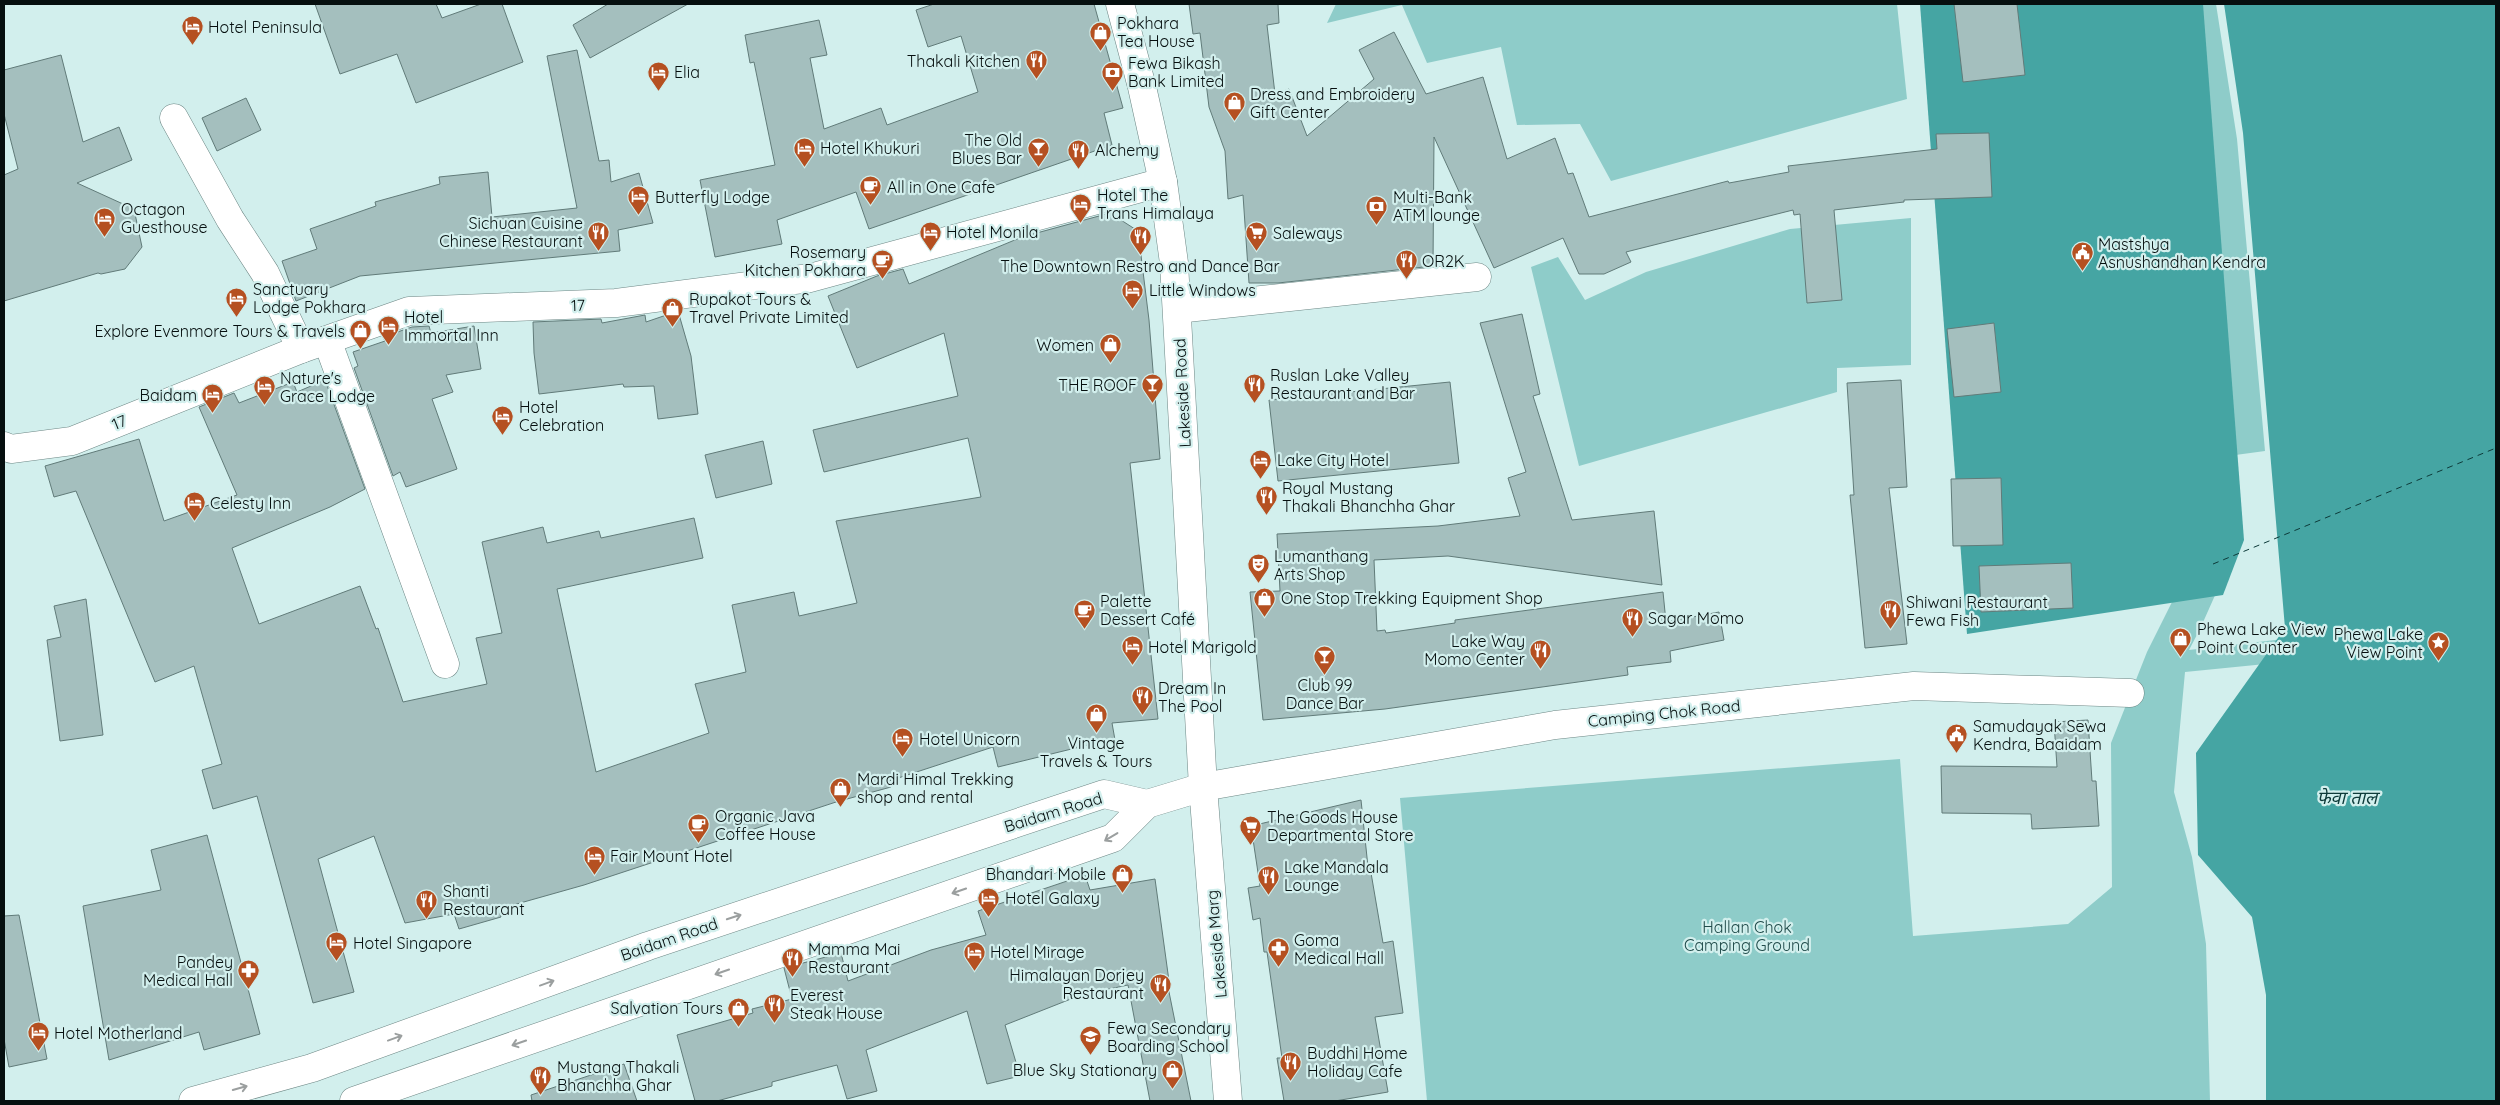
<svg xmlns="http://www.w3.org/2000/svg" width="2500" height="1105" viewBox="0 0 2500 1105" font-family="Quicksand,'Noto Sans Devanagari',sans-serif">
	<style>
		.green { fill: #8eccc9 }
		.water { fill: #45a5a3 }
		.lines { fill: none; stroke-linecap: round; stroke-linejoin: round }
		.ferry { stroke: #0d3a39; stroke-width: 1; stroke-dasharray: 6 5; stroke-linecap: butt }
		.building { fill: #a4bfbe; stroke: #617b79 }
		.minor-casing { stroke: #6d8785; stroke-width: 29 }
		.major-casing { stroke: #6d8785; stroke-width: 29 }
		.minor { stroke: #fff; stroke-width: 28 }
		.major { stroke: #fff; stroke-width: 28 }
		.oneway { stroke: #9b9f9f }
		.labels { text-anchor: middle; stroke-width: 4.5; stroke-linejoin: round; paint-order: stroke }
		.poi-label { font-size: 16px; fill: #060f0f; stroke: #d2efed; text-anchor: start }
		.street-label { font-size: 16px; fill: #060f0f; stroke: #d2efed }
		.park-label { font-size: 16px; fill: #204b4a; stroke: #d2efed }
		.water-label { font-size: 18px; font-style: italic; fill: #0d3a39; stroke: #d2efed }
	</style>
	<rect width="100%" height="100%" fill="#d2efed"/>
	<g class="green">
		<path d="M 1336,4 L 1897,4 L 1907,99 L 1611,181 L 1580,124 L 1517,125 L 1501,47 L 1427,63 L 1402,5 L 1327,23 Z"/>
		<path d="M 2133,4 L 2216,4 L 2237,139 L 2265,451 L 2228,456 L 2229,564 L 2200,629 L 2189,650 L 2419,623 L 2394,651 L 2185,672 L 2174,792 L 2192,857 L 2206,944 L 2210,1101 L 1427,1101 L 1400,798 L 1900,759 L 1913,936 L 2068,924 L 2112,887 L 2111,743 L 2147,652 L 2187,572 Z"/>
		<path d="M 1911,218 L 1911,365 L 1837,368 L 1837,392 L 1579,466 L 1531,267 L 1558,257 L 1585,300 L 1646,272 L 1790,229 Z"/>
	</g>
	<g class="water">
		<path d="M 1920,4 L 2203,4 L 2244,540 L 2223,595 L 1967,634 Z"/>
		<path d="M 2224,4 L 2496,4 L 2496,1101 L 2266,1101 L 2266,995 L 2252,917 L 2198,855 L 2196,753 L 2285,628 L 2243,133 Z"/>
	</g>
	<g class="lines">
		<path class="ferry" d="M 2213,564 L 2496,448"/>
	</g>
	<g class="building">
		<path d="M 315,4 L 436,4 L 442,18 L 481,4 L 502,4 L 523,62 L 416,103 L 397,54 L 340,74 Z"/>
		<path d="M 608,4 L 688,4 L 590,58 L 573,25 Z"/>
		<path d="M 934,4 L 1094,4 L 1123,108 L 1104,113 L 1112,145 L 869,229 L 856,192 L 777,220 L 782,244 L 715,257 L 700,180 L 775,165 L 754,62 L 750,63 L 745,35 L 819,20 L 827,55 L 810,58 L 824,129 L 881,108 L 887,125 L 978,92 L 961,36 L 928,47 L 916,10 Z"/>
		<path d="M 1189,4 L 1278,4 L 1279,23 L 1267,25 L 1275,94 L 1289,89 L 1307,136 L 1374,79 L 1359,50 L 1394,32 L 1426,94 L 1483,77 L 1507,159 L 1555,138 L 1568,174 L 1573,173 L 1589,217 L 1728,181 L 1729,183 L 1789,172 L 1788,166 L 1937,149 L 1936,134 L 1989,133 L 1992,197 L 1904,200 L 1904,202 L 1834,210 L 1842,300 L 1807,303 L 1800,214 L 1794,215 L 1793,210 L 1626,252 L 1631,262 L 1604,274 L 1579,274 L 1563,238 L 1494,268 L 1434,137 L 1433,266 L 1278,283 L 1249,283 L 1243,195 L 1228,199 L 1225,151 L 1209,107 L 1200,33 L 1193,34 Z"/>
		<path d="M 1954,4 L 2017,4 L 2025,75 L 1963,82 Z"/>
		<path d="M 577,50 L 599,161 L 609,160 L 611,182 L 639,173 L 653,223 L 618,230 L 620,251 L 360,276 L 296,301 L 282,261 L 317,249 L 310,229 L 376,206 L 375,202 L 440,184 L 439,177 L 488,172 L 492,217 L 577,208 L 547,56 Z"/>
		<path d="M 61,55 L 83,142 L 119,127 L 132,160 L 77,183 L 134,209 L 142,247 L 125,269 L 101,274 L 98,273 L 4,301 L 4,175 L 18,169 L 4,114 L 4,70 Z"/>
		<path d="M 246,98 L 261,130 L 217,151 L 202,118 Z"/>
		<path d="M 1110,213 L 1138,231 L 1149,320 L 1160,459 L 1130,463 L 1158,719 L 1112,723 L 1115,740 L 1092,744 L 998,767 L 993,747 L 889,781 L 891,787 L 836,802 L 584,885 L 499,909 L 501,917 L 459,929 L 454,914 L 405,923 L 374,836 L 318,859 L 354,992 L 313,1003 L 257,796 L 213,809 L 202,770 L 222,764 L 194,666 L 155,682 L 76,491 L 54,497 L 45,466 L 139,439 L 164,521 L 237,495 L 199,407 L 234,393 L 239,403 L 293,382 L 297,392 L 325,380 L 365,489 L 330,507 L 232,548 L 259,624 L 360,586 L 376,629 L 378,628 L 403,702 L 487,684 L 476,638 L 502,633 L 482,542 L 543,527 L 547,543 L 599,531 L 601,538 L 694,518 L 703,558 L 557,589 L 596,772 L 709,733 L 695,684 L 746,672 L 732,605 L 794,592 L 799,616 L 857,603 L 836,521 L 981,497 L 968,438 L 824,472 L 813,430 L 958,396 L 944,333 L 857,368 L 828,296 L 877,276 L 903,269 L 909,284 L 1022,237 Z"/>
		<path d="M 678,311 L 691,356 L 698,414 L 658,419 L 654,386 L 624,387 L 623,384 L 539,394 L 534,353 L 533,322 L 601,319 L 602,323 L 645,315 L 646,322 Z"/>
		<path d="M 1522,314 L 1540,394 L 1533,396 L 1572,520 L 1654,511 L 1662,585 L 1448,556 L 1374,560 L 1377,631 L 1385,630 L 1386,633 L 1455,623 L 1455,620 L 1663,592 L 1666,622 L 1719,612 L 1724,640 L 1670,651 L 1671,662 L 1627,667 L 1628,675 L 1385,709 L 1263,720 L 1250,592 L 1280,591 L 1277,534 L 1438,526 L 1520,516 L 1508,478 L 1526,472 L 1480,323 Z"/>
		<path d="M 1994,323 L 2001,392 L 1954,397 L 1947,329 Z"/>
		<path d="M 429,326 L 431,333 L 474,326 L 481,369 L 446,375 L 453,392 L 432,399 L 457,469 L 406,487 L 400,472 L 393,476 L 354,368 L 358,366 L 353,352 L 385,341 L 383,337 L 412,327 Z"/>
		<path d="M 1901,380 L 1907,487 L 1889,488 L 1907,644 L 1865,648 L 1850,495 L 1854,495 L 1847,383 Z"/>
		<path d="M 1450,382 L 1459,463 L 1278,481 L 1269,400 Z"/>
		<path d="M 763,441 L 772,484 L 716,498 L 705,455 Z"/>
		<path d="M 2001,478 L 2003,545 L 1953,546 L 1951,479 Z"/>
		<path d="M 2071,563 L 2073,608 L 1981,612 L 1979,566 Z"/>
		<path d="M 86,599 L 103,735 L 60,741 L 47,640 L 61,637 L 54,606 Z"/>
		<path d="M 2088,720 L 2092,781 L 2096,781 L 2099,826 L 2032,829 L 2031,814 L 1942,813 L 1941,766 L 2057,767 L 2054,722 Z"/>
		<path d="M 1361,800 L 1368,867 L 1370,867 L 1383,943 L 1393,941 L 1403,1013 L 1375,1017 L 1388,1092 L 1335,1101 L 1284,1101 L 1277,1058 L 1282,1058 L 1267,952 L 1264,952 L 1260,918 L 1253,920 L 1248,888 L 1260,886 L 1251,826 Z"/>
		<path d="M 207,835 L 260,1034 L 204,1050 L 199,1032 L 109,1060 L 83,906 L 161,890 L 151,850 Z"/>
		<path d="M 1085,875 L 1090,890 L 1155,879 L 1169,981 L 1167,982 L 1191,1101 L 1150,1101 L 1128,985 L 1081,995 L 1005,1025 L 1020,1076 L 987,1084 L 967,1011 L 866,1050 L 877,1091 L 847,1099 L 837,1065 L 772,1082 L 772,1086 L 717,1101 L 695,1101 L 677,1035 L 753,1013 L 752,1009 L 792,999 L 784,968 L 841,953 L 848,981 L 931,950 L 986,935 L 978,911 Z"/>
		<path d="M 19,915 L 47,1059 L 9,1067 L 4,1039 L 4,916 Z"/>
		<path d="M 624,1064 L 637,1101 L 532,1101 L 531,1095 Z"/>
	</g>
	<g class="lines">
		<defs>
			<g id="minor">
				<path d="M 174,118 L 230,219 L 265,273 L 301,349"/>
				<path d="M 1177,309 L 1477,277"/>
				<path d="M 327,340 L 445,664"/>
				<path d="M 4,446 L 11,449 L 72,441 L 301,349 L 409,311 L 616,303 L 810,278 L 1163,182"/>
				<path d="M 1203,787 L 1555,725 L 1914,686 L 2130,693"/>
			</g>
			<g id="major">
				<path d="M 1120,4 L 1142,87 L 1163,182 L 1174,263 L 1203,787 L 1228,1101"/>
				<path d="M 193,1101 L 312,1068 L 648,946 L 1104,794 L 1147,804"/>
				<path d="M 354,1101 L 1113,838 L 1147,804 L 1203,787"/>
			</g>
		</defs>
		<use href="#minor" class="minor-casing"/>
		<use href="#major" class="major-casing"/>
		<use href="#minor" class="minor"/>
		<use href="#major" class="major"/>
	</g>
	<defs><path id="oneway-shaft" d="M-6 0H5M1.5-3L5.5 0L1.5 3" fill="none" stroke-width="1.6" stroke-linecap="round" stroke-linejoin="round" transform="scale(1.25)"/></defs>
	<g class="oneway">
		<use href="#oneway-shaft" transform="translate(1111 837) rotate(149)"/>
		<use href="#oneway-shaft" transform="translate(959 891) rotate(161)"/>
		<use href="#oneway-shaft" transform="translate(734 917) rotate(-18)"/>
		<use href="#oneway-shaft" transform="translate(722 972) rotate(161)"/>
		<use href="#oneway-shaft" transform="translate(547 983) rotate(-20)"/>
		<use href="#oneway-shaft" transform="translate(395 1038) rotate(-20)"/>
		<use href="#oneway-shaft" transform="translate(519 1043) rotate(161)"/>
		<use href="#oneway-shaft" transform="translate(240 1088) rotate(-16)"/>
	</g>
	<defs>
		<symbol id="hotel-pin" viewBox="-11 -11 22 30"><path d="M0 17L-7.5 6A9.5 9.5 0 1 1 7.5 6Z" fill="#b55021" stroke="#d2efed"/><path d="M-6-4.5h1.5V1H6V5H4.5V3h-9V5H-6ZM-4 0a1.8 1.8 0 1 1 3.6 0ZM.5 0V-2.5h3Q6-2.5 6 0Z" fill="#fff"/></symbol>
		<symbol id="shop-pin" viewBox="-11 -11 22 30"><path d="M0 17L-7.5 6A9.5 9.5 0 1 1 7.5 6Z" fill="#b55021" stroke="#d2efed"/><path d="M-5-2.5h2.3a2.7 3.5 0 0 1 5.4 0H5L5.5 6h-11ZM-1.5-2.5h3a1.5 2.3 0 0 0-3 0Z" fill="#fff"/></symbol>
		<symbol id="restaurant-pin" viewBox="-11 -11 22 30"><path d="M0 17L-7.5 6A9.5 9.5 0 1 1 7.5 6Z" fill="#b55021" stroke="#d2efed"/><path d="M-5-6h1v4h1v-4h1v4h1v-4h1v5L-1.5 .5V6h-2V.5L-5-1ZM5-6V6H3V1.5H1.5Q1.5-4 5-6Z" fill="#fff"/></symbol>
		<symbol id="bank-pin" viewBox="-11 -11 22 30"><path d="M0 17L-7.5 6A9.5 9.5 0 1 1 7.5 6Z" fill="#b55021" stroke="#d2efed"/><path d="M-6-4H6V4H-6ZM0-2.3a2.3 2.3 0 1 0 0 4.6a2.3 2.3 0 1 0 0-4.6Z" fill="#fff"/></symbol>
		<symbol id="bar-pin" viewBox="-11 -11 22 30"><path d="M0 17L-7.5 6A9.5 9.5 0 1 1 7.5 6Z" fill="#b55021" stroke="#d2efed"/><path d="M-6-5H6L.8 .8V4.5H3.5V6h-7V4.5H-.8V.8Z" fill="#fff"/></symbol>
		<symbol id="cafe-pin" viewBox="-11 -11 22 30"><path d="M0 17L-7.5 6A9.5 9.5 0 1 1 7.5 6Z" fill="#b55021" stroke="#d2efed"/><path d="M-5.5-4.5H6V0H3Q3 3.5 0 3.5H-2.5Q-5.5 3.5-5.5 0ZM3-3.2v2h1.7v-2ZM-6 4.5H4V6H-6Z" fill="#fff"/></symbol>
		<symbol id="supermarket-pin" viewBox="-11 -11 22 30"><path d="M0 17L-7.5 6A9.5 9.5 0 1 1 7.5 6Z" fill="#b55021" stroke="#d2efed"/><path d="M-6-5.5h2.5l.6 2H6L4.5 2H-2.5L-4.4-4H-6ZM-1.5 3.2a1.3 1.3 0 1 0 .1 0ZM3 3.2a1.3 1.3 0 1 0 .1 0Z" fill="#fff"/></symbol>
		<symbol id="civic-pin" viewBox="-11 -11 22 30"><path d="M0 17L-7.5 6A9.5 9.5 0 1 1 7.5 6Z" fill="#b55021" stroke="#d2efed"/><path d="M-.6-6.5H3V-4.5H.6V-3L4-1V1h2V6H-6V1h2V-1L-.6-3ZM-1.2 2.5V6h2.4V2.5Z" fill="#fff"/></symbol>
		<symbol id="theatre-pin" viewBox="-11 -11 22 30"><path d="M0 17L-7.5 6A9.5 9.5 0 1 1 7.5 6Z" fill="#b55021" stroke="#d2efed"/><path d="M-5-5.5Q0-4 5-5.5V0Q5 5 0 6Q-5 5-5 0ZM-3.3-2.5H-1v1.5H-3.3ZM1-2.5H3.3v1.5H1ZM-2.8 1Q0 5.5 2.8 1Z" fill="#fff"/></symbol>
		<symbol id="sight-pin" viewBox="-11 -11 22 30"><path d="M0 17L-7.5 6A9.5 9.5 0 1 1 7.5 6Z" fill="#b55021" stroke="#d2efed"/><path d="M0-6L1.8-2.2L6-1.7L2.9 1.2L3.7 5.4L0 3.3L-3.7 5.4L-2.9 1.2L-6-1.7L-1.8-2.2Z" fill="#fff"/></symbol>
		<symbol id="pharmacy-pin" viewBox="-11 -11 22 30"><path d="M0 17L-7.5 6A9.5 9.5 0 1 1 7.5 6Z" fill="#b55021" stroke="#d2efed"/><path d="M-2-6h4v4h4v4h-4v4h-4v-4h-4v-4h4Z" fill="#fff"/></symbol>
		<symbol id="school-pin" viewBox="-11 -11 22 30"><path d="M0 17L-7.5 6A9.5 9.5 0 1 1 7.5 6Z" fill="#b55021" stroke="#d2efed"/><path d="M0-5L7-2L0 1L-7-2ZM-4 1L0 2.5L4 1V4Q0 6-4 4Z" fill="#fff"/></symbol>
	</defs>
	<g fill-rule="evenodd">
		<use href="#hotel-pin" x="180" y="14" width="25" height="34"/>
		<use href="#shop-pin" x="1088" y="20" width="25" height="34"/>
		<use href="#restaurant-pin" x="1024" y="48" width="25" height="34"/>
		<use href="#hotel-pin" x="646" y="60" width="25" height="34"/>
		<use href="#bank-pin" x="1100" y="60" width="25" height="34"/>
		<use href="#shop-pin" x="1222" y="90" width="25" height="34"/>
		<use href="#hotel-pin" x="792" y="136" width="25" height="34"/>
		<use href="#bar-pin" x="1026" y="136" width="25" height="34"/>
		<use href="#restaurant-pin" x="1066" y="138" width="25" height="34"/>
		<use href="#cafe-pin" x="858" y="174" width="25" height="34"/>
		<use href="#hotel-pin" x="626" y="184" width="25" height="34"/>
		<use href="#hotel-pin" x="1068" y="192" width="25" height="34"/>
		<use href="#bank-pin" x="1364" y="194" width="25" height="34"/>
		<use href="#hotel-pin" x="92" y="206" width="25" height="34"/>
		<use href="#restaurant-pin" x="586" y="220" width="25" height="34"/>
		<use href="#hotel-pin" x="918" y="220" width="25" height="34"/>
		<use href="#supermarket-pin" x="1244" y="220" width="25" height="34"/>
		<use href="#restaurant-pin" x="1128" y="224" width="25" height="34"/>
		<use href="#civic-pin" x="2070" y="240" width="25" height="34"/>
		<use href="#cafe-pin" x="870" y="248" width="25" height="34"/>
		<use href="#restaurant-pin" x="1394" y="248" width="25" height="34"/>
		<use href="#hotel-pin" x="1120" y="278" width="25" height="34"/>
		<use href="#hotel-pin" x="224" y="286" width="25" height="34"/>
		<use href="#shop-pin" x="660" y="296" width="25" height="34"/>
		<use href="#hotel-pin" x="376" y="314" width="25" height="34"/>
		<use href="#shop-pin" x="348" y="318" width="25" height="34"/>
		<use href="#shop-pin" x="1098" y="332" width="25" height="34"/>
		<use href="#restaurant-pin" x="1242" y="372" width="25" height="34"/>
		<use href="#bar-pin" x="1140" y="372" width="25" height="34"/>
		<use href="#hotel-pin" x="252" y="374" width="25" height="34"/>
		<use href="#hotel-pin" x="200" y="382" width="25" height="34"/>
		<use href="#hotel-pin" x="490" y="404" width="25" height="34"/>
		<use href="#hotel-pin" x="1248" y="448" width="25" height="34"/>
		<use href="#restaurant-pin" x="1254" y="484" width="25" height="34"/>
		<use href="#hotel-pin" x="182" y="490" width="25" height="34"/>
		<use href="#theatre-pin" x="1246" y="552" width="25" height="34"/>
		<use href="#shop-pin" x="1252" y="586" width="25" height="34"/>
		<use href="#cafe-pin" x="1072" y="598" width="25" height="34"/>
		<use href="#restaurant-pin" x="1878" y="598" width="25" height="34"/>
		<use href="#restaurant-pin" x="1620" y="606" width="25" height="34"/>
		<use href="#shop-pin" x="2168" y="626" width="25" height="34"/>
		<use href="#sight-pin" x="2426" y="630" width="25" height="34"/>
		<use href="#hotel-pin" x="1120" y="634" width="25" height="34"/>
		<use href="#restaurant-pin" x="1528" y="638" width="25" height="34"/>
		<use href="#bar-pin" x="1312" y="644" width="25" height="34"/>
		<use href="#restaurant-pin" x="1130" y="684" width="25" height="34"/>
		<use href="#shop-pin" x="1084" y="702" width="25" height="34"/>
		<use href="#civic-pin" x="1944" y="722" width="25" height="34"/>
		<use href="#hotel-pin" x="890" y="726" width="25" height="34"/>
		<use href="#shop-pin" x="828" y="776" width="25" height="34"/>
		<use href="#cafe-pin" x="686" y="812" width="25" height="34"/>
		<use href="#supermarket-pin" x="1238" y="814" width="25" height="34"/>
		<use href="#hotel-pin" x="582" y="844" width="25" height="34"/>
		<use href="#shop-pin" x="1110" y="862" width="25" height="34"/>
		<use href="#restaurant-pin" x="1256" y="864" width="25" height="34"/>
		<use href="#hotel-pin" x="976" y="886" width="25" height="34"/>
		<use href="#restaurant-pin" x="414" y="888" width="25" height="34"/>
		<use href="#hotel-pin" x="324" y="930" width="25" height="34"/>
		<use href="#pharmacy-pin" x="1266" y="936" width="25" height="34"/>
		<use href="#hotel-pin" x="962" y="940" width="25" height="34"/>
		<use href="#restaurant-pin" x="780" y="946" width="25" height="34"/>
		<use href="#pharmacy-pin" x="236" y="958" width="25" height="34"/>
		<use href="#restaurant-pin" x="1148" y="972" width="25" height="34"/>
		<use href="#restaurant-pin" x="762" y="992" width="25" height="34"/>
		<use href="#shop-pin" x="726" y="996" width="25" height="34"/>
		<use href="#hotel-pin" x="26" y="1020" width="25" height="34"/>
		<use href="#school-pin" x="1078" y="1024" width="25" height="34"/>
		<use href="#restaurant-pin" x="1278" y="1050" width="25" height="34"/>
		<use href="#shop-pin" x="1160" y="1058" width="25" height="34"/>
		<use href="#restaurant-pin" x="528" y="1064" width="25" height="34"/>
	</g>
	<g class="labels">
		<g class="poi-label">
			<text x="1117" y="29">Pokhara<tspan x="1117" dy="18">Tea House</tspan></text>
			<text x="208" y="33">Hotel Peninsula</text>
			<text x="1020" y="67" text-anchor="end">Thakali Kitchen</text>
			<text x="1128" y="69">Fewa Bikash<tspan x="1128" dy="18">Bank Limited</tspan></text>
			<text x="674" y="78">Elia</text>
			<text x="1250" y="100">Dress and Embroidery<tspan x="1250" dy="18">Gift Center</tspan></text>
			<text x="1022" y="146" text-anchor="end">The Old<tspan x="1022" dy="18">Blues Bar</tspan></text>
			<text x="820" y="154">Hotel Khukuri</text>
			<text x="1095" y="156">Alchemy</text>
			<text x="887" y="193">All in One Cafe</text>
			<text x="1097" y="201">Hotel The<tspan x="1097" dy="18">Trans Himalaya</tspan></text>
			<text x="655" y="203">Butterfly Lodge</text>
			<text x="1393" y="203">Multi-Bank<tspan x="1393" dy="18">ATM lounge</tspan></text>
			<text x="121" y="215">Octagon<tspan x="121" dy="18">Guesthouse</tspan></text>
			<text x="583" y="229" text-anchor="end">Sichuan Cuisine<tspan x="583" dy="18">Chinese Restaurant</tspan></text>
			<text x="946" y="238">Hotel Monila</text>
			<text x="1273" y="239">Saleways</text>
			<text x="2098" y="250">Mastshya<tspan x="2098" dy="18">Asnushandhan Kendra</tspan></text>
			<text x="866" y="258" text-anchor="end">Rosemary<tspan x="866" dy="18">Kitchen Pokhara</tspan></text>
			<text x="1422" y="267">OR2K</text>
			<text x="1140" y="272" text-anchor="middle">The Downtown Restro and Dance Bar</text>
			<text x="253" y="295">Sanctuary<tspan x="253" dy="18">Lodge Pokhara</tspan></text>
			<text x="1149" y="296">Little Windows</text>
			<text x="689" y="305">Rupakot Tours &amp;<tspan x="689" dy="18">Travel Private Limited</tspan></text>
			<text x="404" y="323">Hotel<tspan x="404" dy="18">Immortal Inn</tspan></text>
			<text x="345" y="337" text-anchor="end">Explore Evenmore Tours &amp; Travels</text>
			<text x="1094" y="351" text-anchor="end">Women</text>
			<text x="1270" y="381">Ruslan Lake Valley<tspan x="1270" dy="18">Restaurant and Bar</tspan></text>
			<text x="280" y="384">Nature's<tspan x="280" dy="18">Grace Lodge</tspan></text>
			<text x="1137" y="391" text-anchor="end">THE ROOF</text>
			<text x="197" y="401" text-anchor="end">Baidam</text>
			<text x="519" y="413">Hotel<tspan x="519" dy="18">Celebration</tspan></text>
			<text x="1277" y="466">Lake City Hotel</text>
			<text x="1282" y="494">Royal Mustang<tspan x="1282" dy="18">Thakali Bhanchha Ghar</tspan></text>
			<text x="210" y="509">Celesty Inn</text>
			<text x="1274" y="562">Lumanthang<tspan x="1274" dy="18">Arts Shop</tspan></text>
			<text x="1281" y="604">One Stop Trekking Equipment Shop</text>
			<text x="1100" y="607">Palette<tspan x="1100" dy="18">Dessert Café</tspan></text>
			<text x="1906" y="608">Shiwani Restaurant<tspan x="1906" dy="18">Fewa Fish</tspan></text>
			<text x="1648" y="624">Sagar Momo</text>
			<text x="2197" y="635">Phewa Lake View<tspan x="2197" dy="18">Point Counter</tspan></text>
			<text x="2423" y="640" text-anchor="end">Phewa Lake<tspan x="2423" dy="18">View Point</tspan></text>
			<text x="1525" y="647" text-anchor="end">Lake Way<tspan x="1525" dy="18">Momo Center</tspan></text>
			<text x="1148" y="653">Hotel Marigold</text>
			<text x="1325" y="691" text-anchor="middle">Club 99<tspan x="1325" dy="18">Dance Bar</tspan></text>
			<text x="1158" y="694">Dream In<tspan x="1158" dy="18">The Pool</tspan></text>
			<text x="1973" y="732">Samudayak Sewa<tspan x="1973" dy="18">Kendra, Baaidam</tspan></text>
			<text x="919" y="745">Hotel Unicorn</text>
			<text x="1096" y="749" text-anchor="middle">Vintage<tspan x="1096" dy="18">Travels &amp; Tours</tspan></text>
			<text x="857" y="785">Mardi Himal Trekking<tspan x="857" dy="18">shop and rental</tspan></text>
			<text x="715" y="822">Organic Java<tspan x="715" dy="18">Coffee House</tspan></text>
			<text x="1267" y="823">The Goods House<tspan x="1267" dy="18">Departmental Store</tspan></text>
			<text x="610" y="862">Fair Mount Hotel</text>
			<text x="1284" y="873">Lake Mandala<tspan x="1284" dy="18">Lounge</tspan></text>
			<text x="1106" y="880" text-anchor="end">Bhandari Mobile</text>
			<text x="443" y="897">Shanti<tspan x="443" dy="18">Restaurant</tspan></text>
			<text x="1005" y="904">Hotel Galaxy</text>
			<text x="1294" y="946">Goma<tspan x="1294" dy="18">Medical Hall</tspan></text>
			<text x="353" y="949">Hotel Singapore</text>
			<text x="808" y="955">Mamma Mai<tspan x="808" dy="18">Restaurant</tspan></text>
			<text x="990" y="958">Hotel Mirage</text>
			<text x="233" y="968" text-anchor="end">Pandey<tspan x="233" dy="18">Medical Hall</tspan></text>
			<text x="1144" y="981" text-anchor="end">Himalayan Dorjey<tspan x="1144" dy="18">Restaurant</tspan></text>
			<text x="790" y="1001">Everest<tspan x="790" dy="18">Steak House</tspan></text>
			<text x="723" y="1014" text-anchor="end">Salvation Tours</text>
			<text x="1107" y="1034">Fewa Secondary<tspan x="1107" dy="18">Boarding School</tspan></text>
			<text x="54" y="1039">Hotel Motherland</text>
			<text x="1307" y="1059">Buddhi Home<tspan x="1307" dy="18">Holiday Cafe</tspan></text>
			<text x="557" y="1073">Mustang Thakali<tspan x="557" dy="18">Bhanchha Ghar</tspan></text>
			<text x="1157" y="1076" text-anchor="end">Blue Sky Stationary</text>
		</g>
		<g class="street-label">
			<text transform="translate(578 305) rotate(-2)" y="6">17</text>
			<text transform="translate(1182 393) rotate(-93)" y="6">Lakeside Road</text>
			<text transform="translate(119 422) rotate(-22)" y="6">17</text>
			<text transform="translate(1664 713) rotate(-6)" y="6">Camping Chok Road</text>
			<text transform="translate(1053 812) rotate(-17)" y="6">Baidam Road</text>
			<text transform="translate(669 939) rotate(-19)" y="6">Baidam Road</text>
			<text transform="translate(1216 944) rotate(-95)" y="6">Lakeside Marg</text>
		</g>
		<g class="park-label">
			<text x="1747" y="933">Hallan Chok<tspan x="1747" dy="18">Camping Ground</tspan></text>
		</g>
		<g class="water-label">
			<text x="2347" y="804">फेवा ताल</text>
		</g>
	</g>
	<rect width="2500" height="1105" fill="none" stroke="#060f0f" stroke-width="10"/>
</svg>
